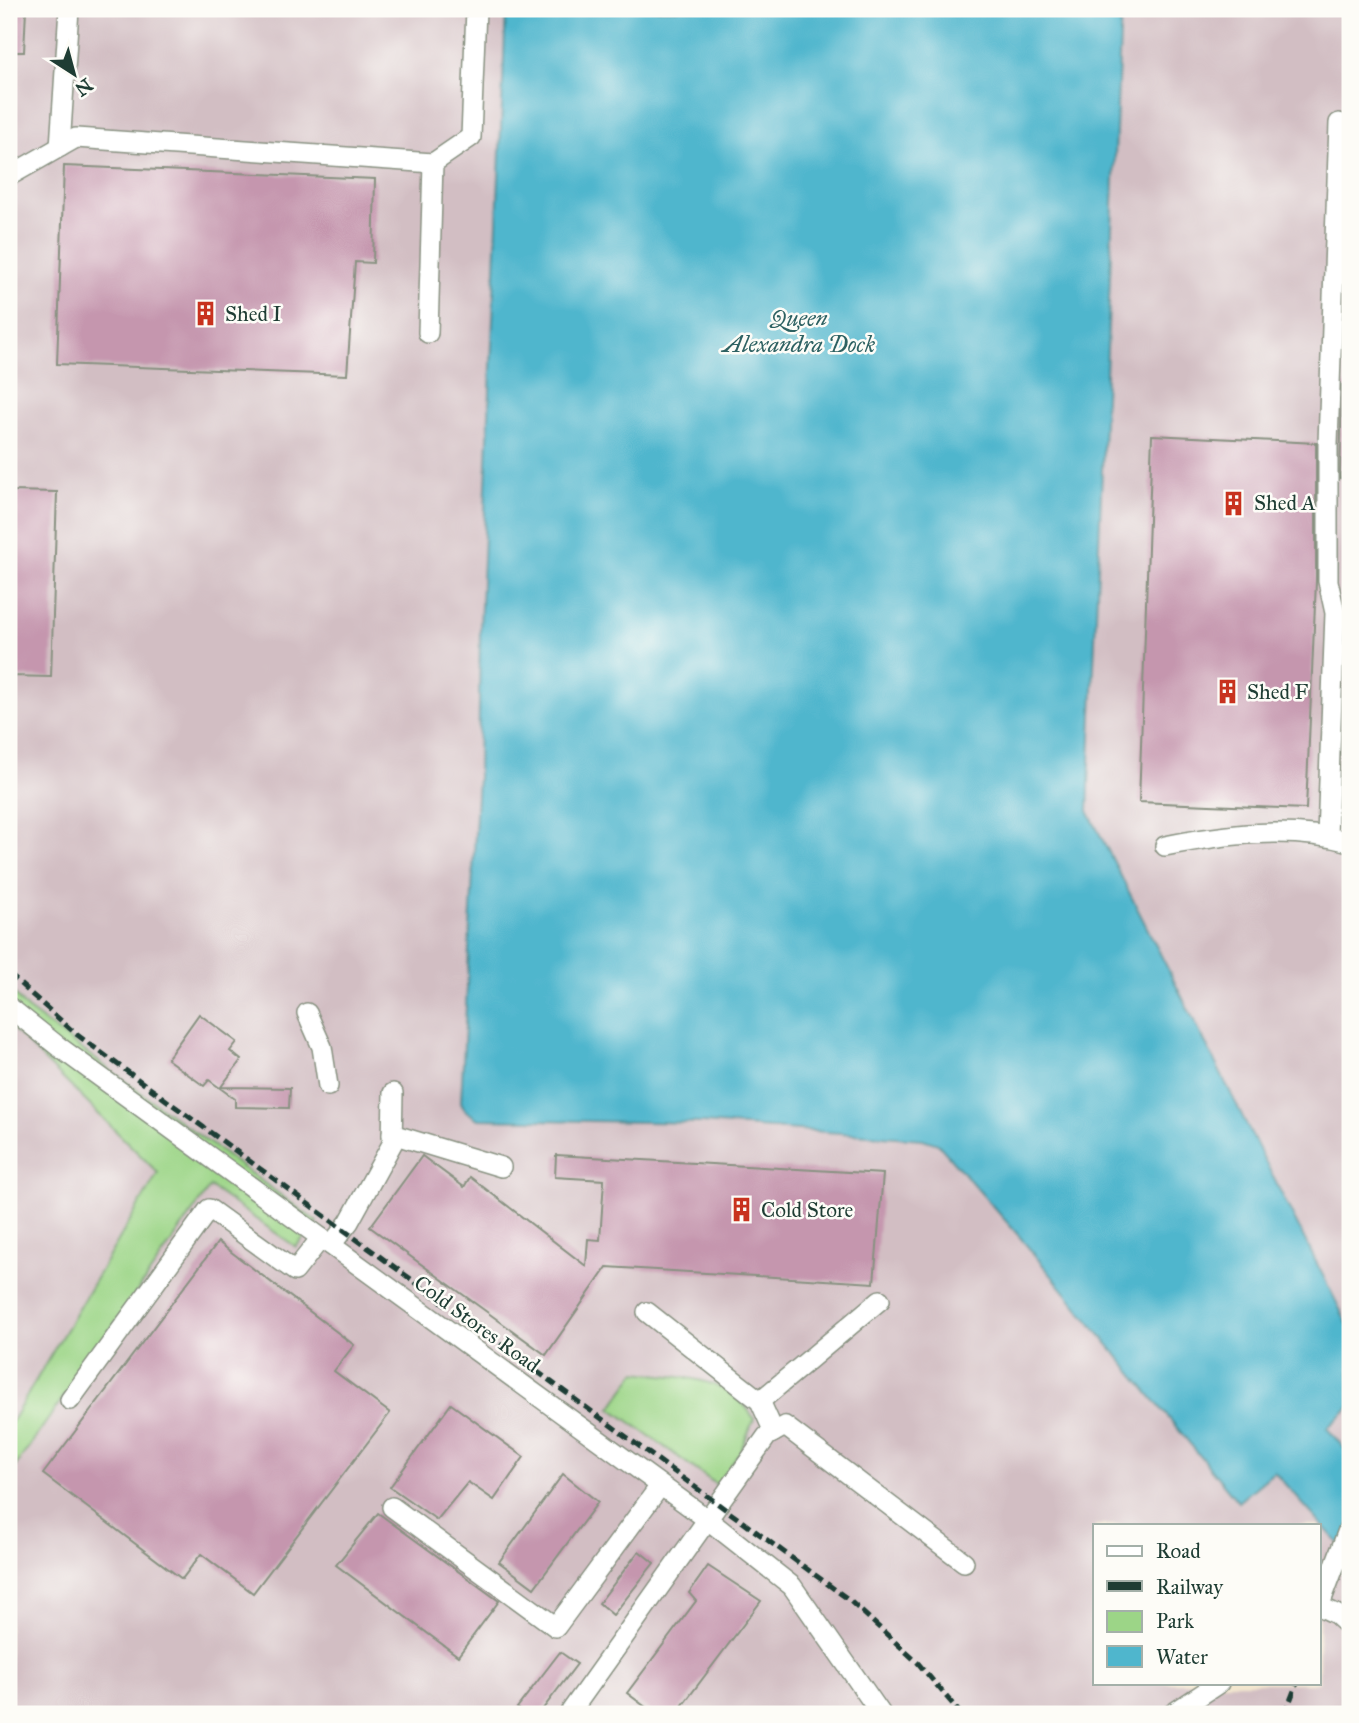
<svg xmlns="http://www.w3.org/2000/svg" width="1359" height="1723" viewBox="0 0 1359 1723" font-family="'IM FELL Great Primer',serif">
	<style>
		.industrial { fill: #d2bec3; fill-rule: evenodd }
		.green { fill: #9cd587; stroke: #5e895e; stroke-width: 2 }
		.water { fill: #4fb6cd; stroke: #377a80; stroke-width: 2 }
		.building { fill: #c596ae }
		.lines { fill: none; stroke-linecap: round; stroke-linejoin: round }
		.minor-casing { stroke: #899282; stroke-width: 22 }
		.minor { stroke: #fff; stroke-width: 19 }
		.rail { stroke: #1f3d34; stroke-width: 5; stroke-dasharray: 10 5; stroke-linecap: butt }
		.labels { text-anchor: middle; stroke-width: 5; stroke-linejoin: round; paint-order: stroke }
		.poi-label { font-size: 21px; fill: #1f3d34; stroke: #fdfcf7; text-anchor: start }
		.street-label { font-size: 21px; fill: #1f3d34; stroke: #fdfcf7 }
		.water-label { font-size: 23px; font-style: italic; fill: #2d6162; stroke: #fdfcf7 }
	</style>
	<rect width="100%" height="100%" fill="#fdfcf7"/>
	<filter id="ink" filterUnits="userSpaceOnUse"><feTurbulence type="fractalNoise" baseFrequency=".0143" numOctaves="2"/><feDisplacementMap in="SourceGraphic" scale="14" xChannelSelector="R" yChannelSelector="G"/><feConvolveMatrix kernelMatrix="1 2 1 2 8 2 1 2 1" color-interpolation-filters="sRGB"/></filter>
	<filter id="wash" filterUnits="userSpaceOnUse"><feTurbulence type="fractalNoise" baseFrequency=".00686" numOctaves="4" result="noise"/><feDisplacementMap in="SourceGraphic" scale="28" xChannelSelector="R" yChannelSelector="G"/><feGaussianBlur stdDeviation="1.57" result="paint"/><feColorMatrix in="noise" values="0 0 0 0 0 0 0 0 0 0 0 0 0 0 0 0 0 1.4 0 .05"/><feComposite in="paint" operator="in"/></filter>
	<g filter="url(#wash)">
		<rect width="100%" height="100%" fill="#f3e7cf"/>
		<path class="industrial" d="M 9,9 L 1350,9 L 1350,1714 L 9,1714 ZM 1095,1525 L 1319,1525 L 1319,1683 L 1095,1683 Z"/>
		<g class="green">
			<path d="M 9,988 L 27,1009 L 317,1222 L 296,1247 L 210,1187 L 10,1474 L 9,1426 L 158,1173 L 9,1025 Z"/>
			<path d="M 636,1372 C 680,1378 730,1375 754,1419 L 740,1452 L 717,1485 L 611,1408 Z"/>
		</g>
		<path class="water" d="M 506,9 L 1121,9 L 1088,811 L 1350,1329 L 1350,1407 L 1327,1428 L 1350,1455 L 1350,1556 L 1274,1472 L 1238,1502 L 1019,1236 L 938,1144 L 923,1139 L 702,1123 L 478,1119 L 465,1110 L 461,1102 L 478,777 L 480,630 Z"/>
		<g id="blocks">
			<g class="building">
				<path d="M 9,9 L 26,9 L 24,52 L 9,52 Z"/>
				<path d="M 64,166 L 375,179 L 373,263 L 355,262 L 347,375 L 57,364 Z"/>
				<path d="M 1342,385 L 1350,385 L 1350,479 L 1340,478 Z"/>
				<path d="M 1152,435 L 1316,443 L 1316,581 L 1306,809 L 1139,802 Z"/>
				<path d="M 9,491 L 57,492 L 51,677 L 9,676 Z"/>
				<path d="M 199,1014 L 237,1042 L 230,1051 L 241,1060 L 221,1087 L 290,1088 L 289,1108 L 235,1107 L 235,1099 L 209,1080 L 204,1086 L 167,1059 Z"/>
				<path d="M 556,1155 L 883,1174 L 874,1283 L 607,1267 L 546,1355 L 370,1227 L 422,1156 L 464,1187 L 470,1177 L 586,1266 L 588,1239 L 600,1240 L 604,1180 L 555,1177 Z"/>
				<path d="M 218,1242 L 354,1345 L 334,1371 L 390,1413 L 253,1593 L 201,1554 L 182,1579 L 43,1474 Z"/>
				<path d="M 451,1404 L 524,1457 L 494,1500 L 468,1482 L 437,1520 L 390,1487 Z"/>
				<path d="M 563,1474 L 598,1502 L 534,1588 L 499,1562 Z"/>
				<path d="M 378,1513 L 499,1601 L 458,1656 L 336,1565 Z"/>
				<path d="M 639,1551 L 654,1563 L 613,1615 L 599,1603 Z"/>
				<path d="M 708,1566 L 761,1601 L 676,1714 L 655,1714 L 627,1693 L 696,1601 L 689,1593 Z"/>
				<path d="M 560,1652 L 577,1664 L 539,1714 L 526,1714 L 517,1708 Z"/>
			</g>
		</g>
	</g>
	<g filter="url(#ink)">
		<use href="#blocks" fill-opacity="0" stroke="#899282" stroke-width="2"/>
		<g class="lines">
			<defs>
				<g id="minor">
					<path d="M 60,147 L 69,9"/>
					<path d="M 433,163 L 471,137 L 476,9"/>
					<path d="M 9,176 L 76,138 L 433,163 L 428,333"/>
					<path d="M 1327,836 L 1335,613 L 1328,581 L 1328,444 L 1339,123"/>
					<path d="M 1165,846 C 1225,834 1290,826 1350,842"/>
					<path d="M 9,1007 L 59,1047 L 707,1519 L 792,1586 L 881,1714"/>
					<path d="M 307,1013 L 322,1047 L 328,1086"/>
					<path d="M 392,1134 L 501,1167"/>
					<path d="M 331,1245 L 349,1222 L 392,1144 L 393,1093"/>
					<path d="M 647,1312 L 760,1401 L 774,1432"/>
					<path d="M 70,1400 L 209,1209 L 295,1271 L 321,1238"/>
					<path d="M 760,1401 L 880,1300"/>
					<path d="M 392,1507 L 556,1627 L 660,1486"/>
					<path d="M 1319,1606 L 1336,1614 L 1350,1627"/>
					<path d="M 1319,1607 L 1350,1525"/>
					<path d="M 569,1714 L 767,1436 L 785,1426 L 964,1562"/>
					<path d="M 1172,1714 L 1219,1683"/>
				</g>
			</defs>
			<use href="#minor" class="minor-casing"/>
			<use href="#minor" class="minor"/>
			<g class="rail">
				<path d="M 9,974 L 76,1034 L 848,1599 L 918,1663 L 961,1714"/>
				<path d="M 1285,1714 L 1297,1683"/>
			</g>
		</g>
	</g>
	<defs>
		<symbol id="building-bare" viewBox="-9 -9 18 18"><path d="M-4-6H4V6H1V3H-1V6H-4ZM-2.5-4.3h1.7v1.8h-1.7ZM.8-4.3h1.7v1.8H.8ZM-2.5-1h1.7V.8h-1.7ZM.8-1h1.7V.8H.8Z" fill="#c8321e" stroke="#fdfcf7" stroke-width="2.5" paint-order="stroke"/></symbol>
	</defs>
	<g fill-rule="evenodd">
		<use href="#building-bare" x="188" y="296" width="35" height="35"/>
		<use href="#building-bare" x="1216" y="486" width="35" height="35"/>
		<use href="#building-bare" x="1210" y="674" width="35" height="35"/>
		<use href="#building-bare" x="724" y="1192" width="35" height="35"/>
	</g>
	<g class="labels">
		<g class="poi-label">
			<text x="225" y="321">Shed I</text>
			<text x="1254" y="510">Shed A</text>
			<text x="1247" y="699">Shed F</text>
			<text x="761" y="1217">Cold Store</text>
		</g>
		<g class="street-label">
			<text transform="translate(477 1324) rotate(36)" y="7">Cold Stores Road</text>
		</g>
		<g class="water-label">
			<text x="799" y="326">Queen<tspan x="799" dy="26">Alexandra Dock</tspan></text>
		</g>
	</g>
	<rect width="1359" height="1723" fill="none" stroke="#fdfcf7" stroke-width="35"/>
	<rect x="1093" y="1524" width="228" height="161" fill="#fdfcf7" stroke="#a4b0a9" stroke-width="2"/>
	<rect x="1107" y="1546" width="35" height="10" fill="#ffffff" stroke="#a4b0a9" stroke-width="2"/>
	<text x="1156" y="1558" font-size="21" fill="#1f3d34">Road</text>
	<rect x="1107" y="1581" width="35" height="10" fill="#1f3d34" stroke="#a4b0a9" stroke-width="2"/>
	<text x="1156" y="1594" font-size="21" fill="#1f3d34">Railway</text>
	<rect x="1107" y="1611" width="35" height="21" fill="#9cd587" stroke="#a4b0a9" stroke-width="2"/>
	<text x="1156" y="1628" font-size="21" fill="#1f3d34">Park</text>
	<rect x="1107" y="1646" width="35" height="21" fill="#4fb6cd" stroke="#a4b0a9" stroke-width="2"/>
	<text x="1156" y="1664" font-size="21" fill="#1f3d34">Water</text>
	<g transform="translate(74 74) rotate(144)" stroke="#fdfcf7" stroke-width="5" paint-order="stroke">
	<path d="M0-5L12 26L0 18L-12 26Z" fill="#1f3d34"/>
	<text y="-10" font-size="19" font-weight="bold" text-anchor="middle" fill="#1f3d34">N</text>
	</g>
</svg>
